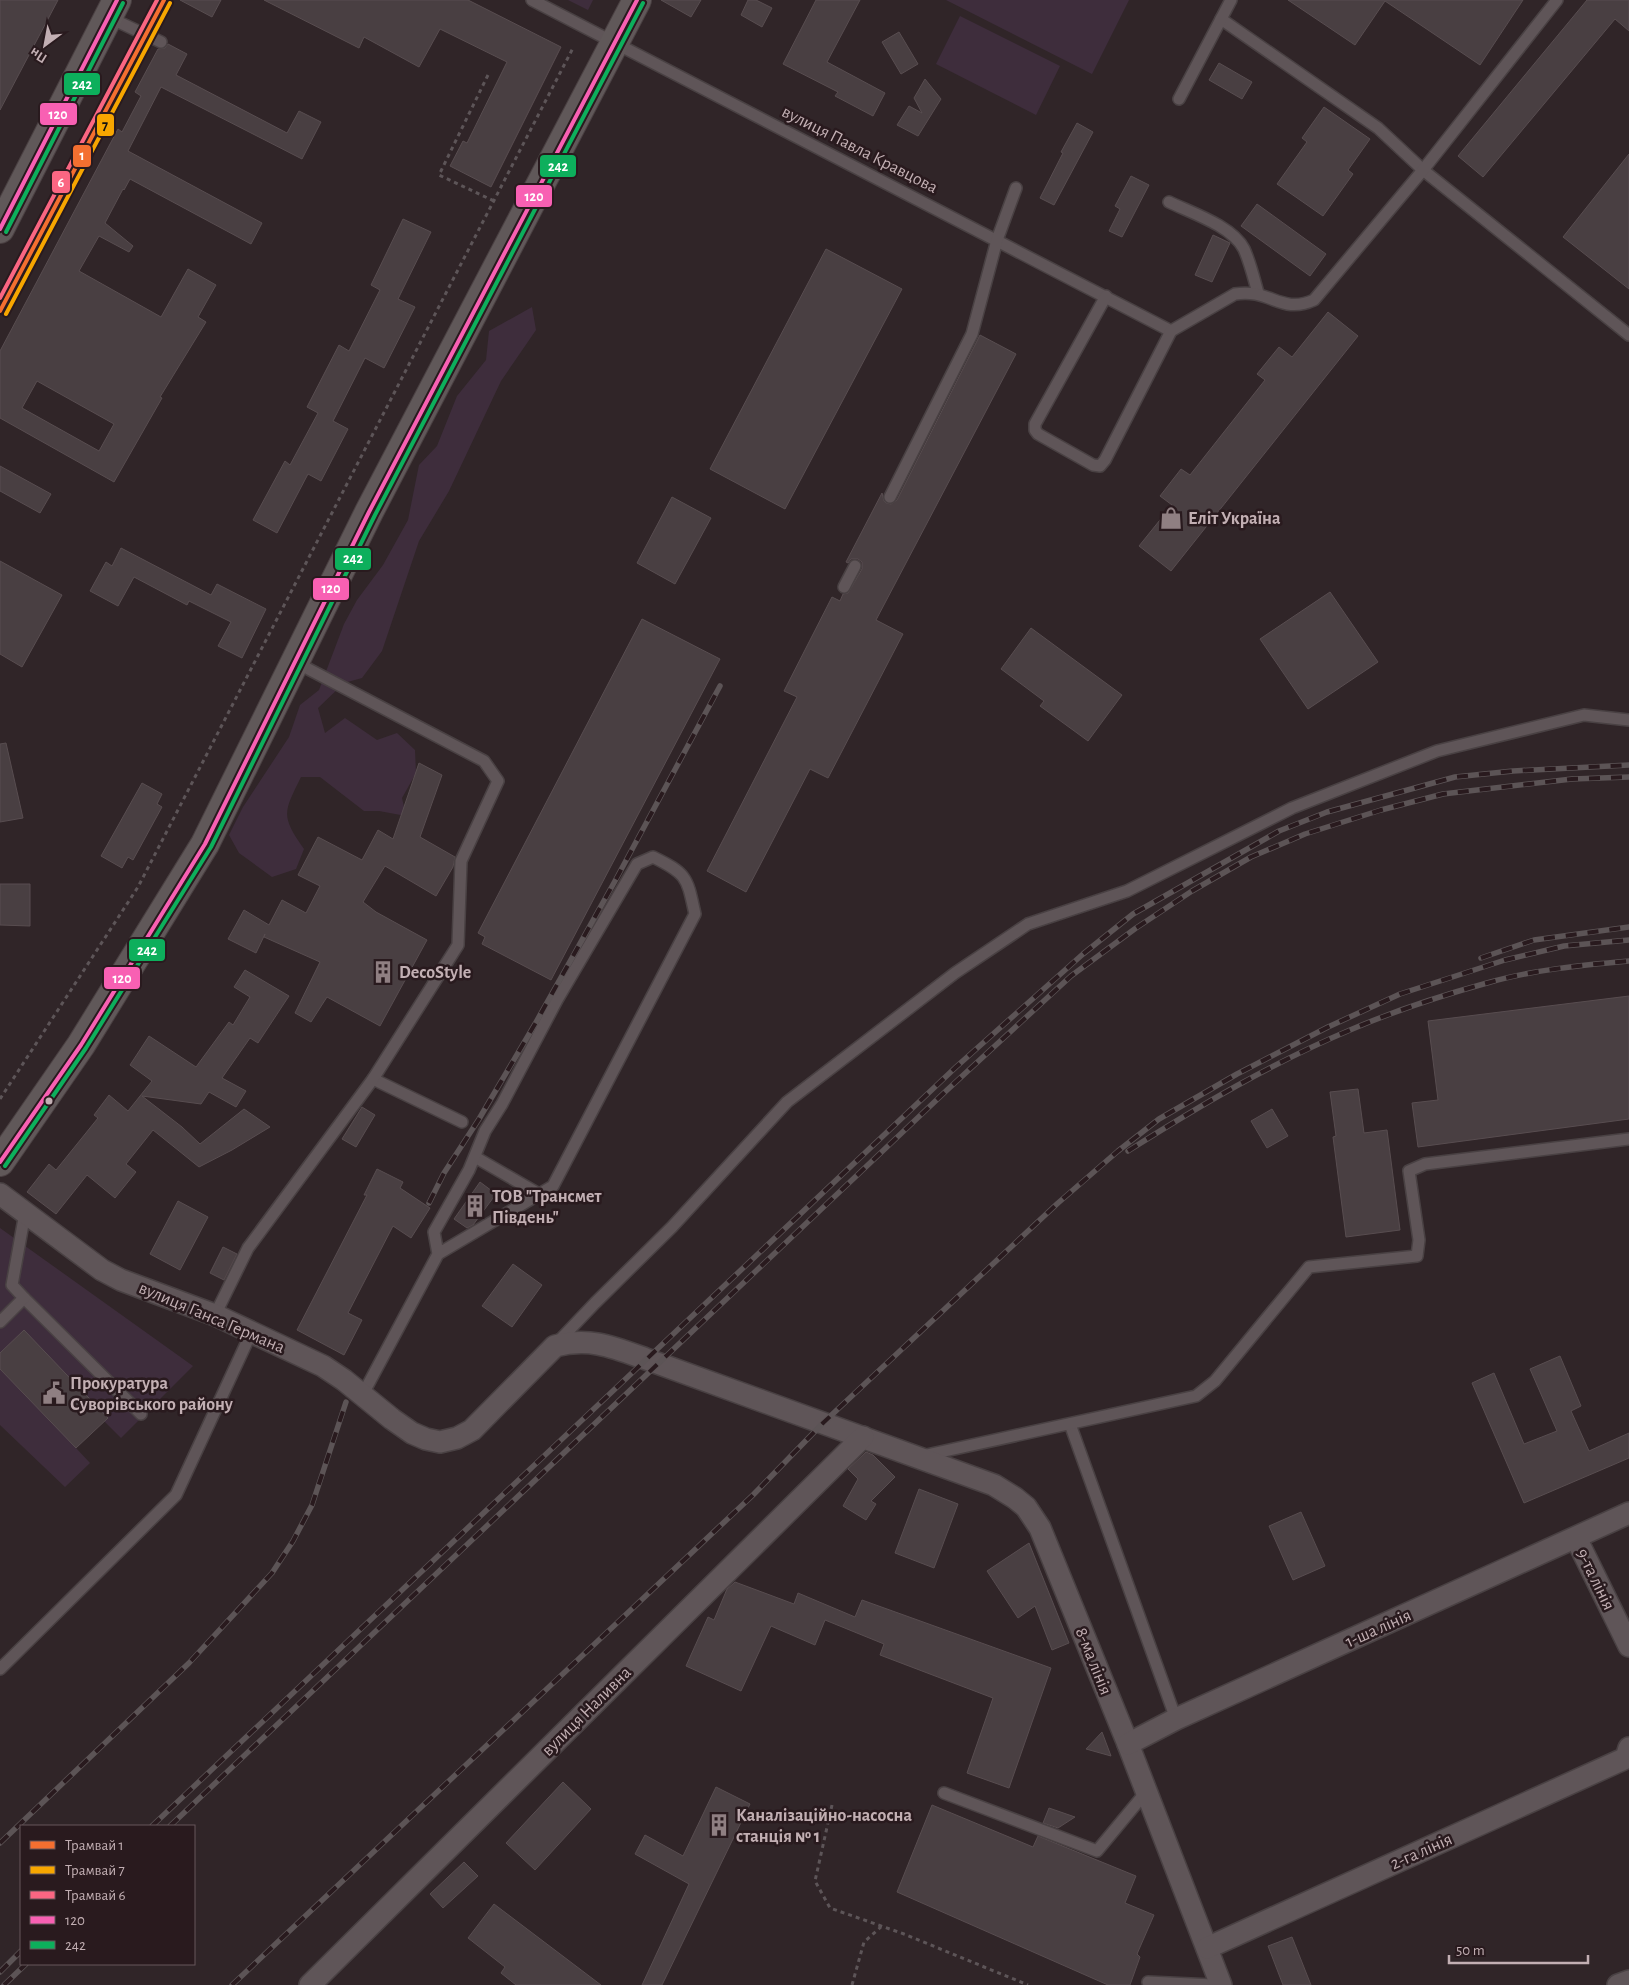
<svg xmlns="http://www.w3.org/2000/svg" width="1629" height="1985" viewBox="0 0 1629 1985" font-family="'Alegreya Sans',sans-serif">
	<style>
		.green { fill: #3e2d3c }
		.building { fill: #493f42; stroke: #584d50; fill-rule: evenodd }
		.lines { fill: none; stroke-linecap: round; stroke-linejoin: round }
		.lane-casing { stroke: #494143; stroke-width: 14 }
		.street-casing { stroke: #494143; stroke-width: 24 }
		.primary-casing { stroke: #4a4042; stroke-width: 30 }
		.path { stroke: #5d5558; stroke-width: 3; stroke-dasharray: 4 4; stroke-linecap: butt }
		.lane { stroke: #5f5558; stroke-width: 11 }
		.street { stroke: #5f5558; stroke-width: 21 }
		.primary { stroke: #605859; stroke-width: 28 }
		.rail-casing { stroke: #5c5456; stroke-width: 5.5 }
		.rail { stroke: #291a1e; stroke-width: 4; stroke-dasharray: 11; stroke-linecap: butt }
		.bus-1-casing { stroke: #291a1e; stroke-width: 8 }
		.bus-2-casing { stroke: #291a1e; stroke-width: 8 }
		.bus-1 { stroke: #f860b3; stroke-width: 4 }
		.bus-2 { stroke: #0daf5c; stroke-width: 4 }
		.tram-1-casing { stroke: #291a1e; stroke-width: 8 }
		.tram-2-casing { stroke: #291a1e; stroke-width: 8 }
		.tram-3-casing { stroke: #291a1e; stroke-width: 8 }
		.tram-1 { stroke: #f46f30; stroke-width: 4 }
		.tram-2 { stroke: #f7a600; stroke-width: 4 }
		.tram-3 { stroke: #fa6682; stroke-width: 4 }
		.bus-dot { fill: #c2afb3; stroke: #291a1e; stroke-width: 2 }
		.labels { text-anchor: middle; stroke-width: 5; stroke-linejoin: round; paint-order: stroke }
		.street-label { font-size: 18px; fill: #c2afb3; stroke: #291a1e }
		.poi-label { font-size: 18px; font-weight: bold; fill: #c2afb3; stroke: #291a1e; text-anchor: start }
		.line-badge { stroke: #291a1e; stroke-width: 2 }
		.badge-label { font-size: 14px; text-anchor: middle; font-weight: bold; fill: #fff }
		.pale-badge-label { font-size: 14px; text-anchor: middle; font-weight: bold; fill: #111 }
	</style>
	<rect width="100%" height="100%" fill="#302528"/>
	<g class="green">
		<path d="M 568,0 L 593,0 L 588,10 Z"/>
		<path d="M 946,0 L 1129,0 L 1092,74 Z"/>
		<path d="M 960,16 L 1060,66 L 1036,115 L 936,64 Z"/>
		<path d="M 532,307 L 536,330 L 501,381 L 449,491 L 419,541 L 382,651 L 362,678 L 344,683 L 318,708 L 325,733 L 345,718 L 377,740 L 397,733 L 415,750 L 416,773 L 402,798 L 406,816 L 379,811 L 364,811 L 320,777 L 301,777 C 284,812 280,815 304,849 L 296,869 L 272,877 L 239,853 L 229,835 L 243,807 L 289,737 L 300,705 L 319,690 L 344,624 L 357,600 L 383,565 L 408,520 L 419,465 L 437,446 L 457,396 L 486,360 L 489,331 Z"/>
		<path d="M 0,1228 L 193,1366 L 121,1438 L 104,1421 L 76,1448 L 90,1463 L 65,1487 L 0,1425 Z"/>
	</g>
	<g class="building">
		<path d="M 0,0 L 58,0 L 0,110 Z"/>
		<path d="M 180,0 L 221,0 L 212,17 Z"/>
		<path d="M 264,0 L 468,0 L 561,47 L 491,187 L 450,166 L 463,141 L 467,143 L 507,62 L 440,29 L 419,67 L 364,37 L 359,48 Z"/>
		<path d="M 661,0 L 701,0 L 691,17 Z"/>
		<path d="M 748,0 L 756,0 L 772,8 L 762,27 L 741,15 Z"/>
		<path d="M 816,0 L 860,0 L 827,62 L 885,93 L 873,116 L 835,96 L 838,92 L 783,64 Z"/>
		<path d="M 1288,0 L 1523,0 L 1480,65 L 1385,1 L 1355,45 Z"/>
		<path d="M 1587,0 L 1629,0 L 1629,31 L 1615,19 L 1483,177 L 1458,156 Z"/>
		<path d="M 899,32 L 918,64 L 901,74 L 882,42 Z"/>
		<path d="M 168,44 L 187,54 L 176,75 L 287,133 L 299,111 L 321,122 L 302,159 L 161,87 L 128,151 L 262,223 L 251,244 L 130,179 L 124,190 L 123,189 L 105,223 L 133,246 L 129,252 L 99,236 L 79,271 L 161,317 L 188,269 L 216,285 L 198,317 L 206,322 L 160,397 L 162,398 L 114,482 L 0,418 L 0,351 L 118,129 L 122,132 L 141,96 L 135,92 L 158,49 L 165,48 ZM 37,381 L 114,424 L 99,451 L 22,408 Z"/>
		<path d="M 1219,63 L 1252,82 L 1242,99 L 1209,80 Z"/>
		<path d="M 925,79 L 941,99 L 918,136 L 897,125 L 909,106 L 922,113 L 914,98 Z"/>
		<path d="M 1324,107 L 1370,139 L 1348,170 L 1353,174 L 1323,216 L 1277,184 L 1307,142 L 1302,138 Z"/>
		<path d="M 1077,123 L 1093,132 L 1054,205 L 1040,198 L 1063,153 L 1061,152 Z"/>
		<path d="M 1629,154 L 1629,289 L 1563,237 Z"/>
		<path d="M 1131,176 L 1149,185 L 1122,237 L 1109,231 L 1120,209 L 1115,206 Z"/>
		<path d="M 1257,204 L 1326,254 L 1310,276 L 1241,226 Z"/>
		<path d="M 403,219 L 431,232 L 398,299 L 415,307 L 384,368 L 365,358 L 333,421 L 348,429 L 321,481 L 308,474 L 277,533 L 253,520 L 285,461 L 290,465 L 318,413 L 307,407 L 339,345 L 349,351 L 380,290 L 371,285 Z"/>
		<path d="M 1213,235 L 1230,243 L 1212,282 L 1195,275 Z"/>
		<path d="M 826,249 L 902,289 L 785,509 L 710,469 Z"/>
		<path d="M 1328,312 L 1358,336 L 1171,571 L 1139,546 L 1172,505 L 1160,496 L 1181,469 L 1190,475 L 1265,380 L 1257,374 L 1279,347 L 1292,357 Z"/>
		<path d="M 980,335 L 1016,354 L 876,620 L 903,634 L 828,778 L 810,769 L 746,892 L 707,871 L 797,697 L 784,691 L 832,597 L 840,601 L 843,594 L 848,593 L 862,569 L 862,562 L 858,559 L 851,559 L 848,563 L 846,562 L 882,493 L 884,501 L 886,503 L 891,504 L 897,500 Z"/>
		<path d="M 0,466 L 51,494 L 40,513 L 0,491 Z"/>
		<path d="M 672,497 L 711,518 L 675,584 L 637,563 Z"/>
		<path d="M 121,548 L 211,595 L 217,584 L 266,609 L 242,658 L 218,646 L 231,622 L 189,601 L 187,605 L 134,577 L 118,606 L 90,591 L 106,562 L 112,566 Z"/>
		<path d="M 0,561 L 62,595 L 22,667 L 0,654 Z"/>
		<path d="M 1330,592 L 1378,662 L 1308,709 L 1260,639 Z"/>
		<path d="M 642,619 L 720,659 L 551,980 L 482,944 L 485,937 L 478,933 Z"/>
		<path d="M 1031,628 L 1122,695 L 1088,741 L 1040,706 L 1044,701 L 1001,669 Z"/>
		<path d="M 6,743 L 23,818 L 0,822 L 0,744 Z"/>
		<path d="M 419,763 L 442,775 L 420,837 L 455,857 L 453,867 L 436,896 L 385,866 L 363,902 L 376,912 L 427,940 L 380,1026 L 327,997 L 311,1022 L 295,1013 L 320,962 L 264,937 L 265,934 L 256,953 L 228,939 L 244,910 L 269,925 L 282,900 L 306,913 L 320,886 L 298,875 L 318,837 L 362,860 L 378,830 L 393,839 Z"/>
		<path d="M 142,783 L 162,794 L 157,804 L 162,807 L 133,860 L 128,857 L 122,868 L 101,856 Z"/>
		<path d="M 0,884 L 30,884 L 30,926 L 0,925 Z"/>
		<path d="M 245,970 L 289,996 L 258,1043 L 250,1038 L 222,1078 L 246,1091 L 236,1107 L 209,1092 L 201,1104 L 142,1096 L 182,1127 L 200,1144 L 244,1109 L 270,1127 L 232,1150 L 199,1167 L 153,1130 L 126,1164 L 136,1172 L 115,1198 L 87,1175 L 56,1214 L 27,1192 L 49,1164 L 56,1170 L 98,1118 L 94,1115 L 109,1095 L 128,1111 L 152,1081 L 130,1065 L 149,1036 L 196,1067 L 229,1022 L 233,1025 L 250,997 L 234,987 Z"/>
		<path d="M 1629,996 L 1629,1119 L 1418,1147 L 1412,1103 L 1438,1100 L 1428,1021 Z"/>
		<path d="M 1358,1089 L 1364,1133 L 1387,1130 L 1400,1230 L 1346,1237 L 1333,1137 L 1336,1136 L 1330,1092 Z"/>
		<path d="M 362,1107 L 375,1115 L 356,1147 L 342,1139 Z"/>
		<path d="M 1272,1109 L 1288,1136 L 1267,1148 L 1251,1121 Z"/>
		<path d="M 377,1169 L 403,1182 L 400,1188 L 430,1208 L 411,1238 L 393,1226 L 348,1313 L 362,1320 L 344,1355 L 297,1330 L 367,1195 L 364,1195 Z"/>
		<path d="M 480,1182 L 496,1194 L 473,1225 L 467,1228 L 454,1219 Z"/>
		<path d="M 178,1201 L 208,1217 L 180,1270 L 150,1254 Z"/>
		<path d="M 223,1247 L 237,1254 L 224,1280 L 210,1273 Z"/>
		<path d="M 513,1264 L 542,1285 L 512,1327 L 482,1306 Z"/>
		<path d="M 24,1330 L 108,1418 L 76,1448 L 0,1369 L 0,1353 Z"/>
		<path d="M 1560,1356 L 1581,1406 L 1571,1411 L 1589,1451 L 1629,1433 L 1629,1458 L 1524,1503 L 1472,1383 L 1494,1373 L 1524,1444 L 1557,1431 L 1530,1369 Z"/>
		<path d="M 866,1452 L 873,1455 L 895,1477 L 871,1501 L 876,1504 L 866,1520 L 843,1506 L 858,1479 L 848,1469 Z"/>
		<path d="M 919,1489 L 958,1504 L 934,1568 L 895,1553 Z"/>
		<path d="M 1301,1512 L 1325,1566 L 1293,1580 L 1269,1526 Z"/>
		<path d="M 1029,1543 L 1069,1643 L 1052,1650 L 1035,1606 L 1018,1618 L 987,1571 Z"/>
		<path d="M 735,1582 L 794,1604 L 798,1593 L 855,1617 L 862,1600 L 1051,1668 L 1009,1788 L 967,1773 L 993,1698 L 880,1655 L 884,1644 L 825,1620 L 815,1645 L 771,1626 L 741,1691 L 686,1666 L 708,1617 L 714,1620 L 727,1589 Z"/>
		<path d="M 1102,1732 L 1111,1756 L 1086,1749 Z"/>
		<path d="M 563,1782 L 591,1809 L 535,1870 L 506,1843 Z"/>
		<path d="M 716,1787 L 750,1804 L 662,1985 L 642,1985 L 689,1884 L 635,1854 L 645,1835 L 683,1856 Z"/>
		<path d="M 932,1805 L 1033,1847 L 1038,1836 L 1136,1876 L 1125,1903 L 1154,1915 L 1137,1954 L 1140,1957 L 1130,1985 L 1108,1985 L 897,1892 Z"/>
		<path d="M 1049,1808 L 1075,1817 L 1058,1828 L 1043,1823 Z"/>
		<path d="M 464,1862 L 478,1876 L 443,1908 L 430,1894 Z"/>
		<path d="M 494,1904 L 601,1985 L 516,1985 L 501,1973 L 505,1967 L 468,1938 Z"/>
		<path d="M 1292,1937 L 1311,1985 L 1283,1985 L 1268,1946 Z"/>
	</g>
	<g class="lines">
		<defs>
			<g id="lane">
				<path d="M 532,0 L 1171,331"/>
				<path d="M 108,17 L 161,42"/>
				<path d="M 1221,19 L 1378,128 L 1423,170 L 1629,335"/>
				<path d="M 1179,99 L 1231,0"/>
				<path d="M 1169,202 C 1192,213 1232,226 1244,249 C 1250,262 1254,279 1258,293"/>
				<path d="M 1106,296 L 1035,424 L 1035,430 L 1038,434 L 1093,465 L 1100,466 L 1105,460 L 1171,331 L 1235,294 C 1270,288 1281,315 1314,300 L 1423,170 L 1557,0"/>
				<path d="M 890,497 L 972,334 L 997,240 L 1016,188"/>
				<path d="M 844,587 L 855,566"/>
				<path d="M 373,1079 L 462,1122"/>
				<path d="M 475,1157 L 539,1194"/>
				<path d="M 24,1298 L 141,1414"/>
				<path d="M 215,1315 L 248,1248 L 373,1079 L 458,945 L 461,861 L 498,781 L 484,761 L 295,662"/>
				<path d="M 0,1322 L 24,1298 L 12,1285 L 25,1213"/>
				<path d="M 556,1344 L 595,1303 L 672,1227 L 787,1102 L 955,973 L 1028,924 L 1127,891 L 1292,808 L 1437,751 L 1584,715 L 1629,720"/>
				<path d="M 363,1394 L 438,1254 L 553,1186 L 695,914 C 687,878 688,874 653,857 L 637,864 L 557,1000 L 502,1104 L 485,1131 L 469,1170 L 434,1232 L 438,1254"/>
				<path d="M 1070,1424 L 1176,1719"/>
				<path d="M 922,1456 L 1196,1396 L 1215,1381 L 1309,1267 L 1417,1256 L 1419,1240 L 1409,1171 L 1425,1164 L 1629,1139"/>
				<path d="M 0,1669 L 176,1495 L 252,1331"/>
				<path d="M 944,1793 L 1097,1851 L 1146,1792"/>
				<path d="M 1148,1982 L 1213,1985"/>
			</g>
			<g id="street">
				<path d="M 0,1194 L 102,1270 L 121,1280 L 215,1315 L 323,1366 L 344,1380 L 392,1419 L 412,1433 L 426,1439 L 440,1442 L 457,1438 L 472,1430 L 555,1346 C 590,1337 613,1347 646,1359 L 994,1485 L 1015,1498 L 1026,1507 L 1040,1528 L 1128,1744 L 1221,1985"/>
				<path d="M 1576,1538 L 1629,1646"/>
				<path d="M 1128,1744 L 1176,1719 L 1629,1513"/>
				<path d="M 1207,1948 L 1626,1758 L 1629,1748"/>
				<path d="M 310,1985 L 863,1437"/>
				<path d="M 1618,1985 L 1629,1981"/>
			</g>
			<g id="primary">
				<path d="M 0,229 L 117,0"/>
				<path d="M 0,1162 L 81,1045 L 205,844 L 369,512 L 637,0"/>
			</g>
		</defs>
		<use href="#lane" class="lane-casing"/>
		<use href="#street" class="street-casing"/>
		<use href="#primary" class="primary-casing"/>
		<g class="path">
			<path d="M 488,75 L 439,175 L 494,201"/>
			<path d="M 0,1099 L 138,887 L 573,48"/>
			<path d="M 832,1805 L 815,1881 L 830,1908 L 904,1934 L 1028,1985"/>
			<path d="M 852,1985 L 864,1942 L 881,1927"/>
		</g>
		<use href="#lane" class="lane"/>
		<use href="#street" class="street"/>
		<use href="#primary" class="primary"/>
		<defs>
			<g id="rail">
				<path d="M 1481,958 L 1534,940 L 1629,927"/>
				<path d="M 1128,1151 C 1199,1106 1272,1063 1350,1030 C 1392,1012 1443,995 1487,983 C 1532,970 1582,965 1629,961"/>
				<path d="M 429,1203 L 444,1173 L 479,1119 L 535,1024 L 615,881 L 720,686"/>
				<path d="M 152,1826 L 956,1067 L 1083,954 L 1133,914 L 1279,831 L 1327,812 L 1455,777 L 1513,771 L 1629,765"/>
				<path d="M 170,1826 L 946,1091 L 1071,976 L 1136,928 L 1192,891 L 1251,857 L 1305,834 L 1381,810 L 1443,794 L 1572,779 L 1629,777"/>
				<path d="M 0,1843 L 189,1663 L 272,1573 L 293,1541 L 312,1505 L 346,1402"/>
				<path d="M 0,1972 L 21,1951"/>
				<path d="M 4,1985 L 26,1964"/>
				<path d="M 232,1985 L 753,1495 L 823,1423 L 1058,1203 L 1118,1151 L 1159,1119 L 1237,1074 L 1328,1027 L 1400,994 L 1505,960 L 1564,946 L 1629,940"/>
			</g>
		</defs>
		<use href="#rail" class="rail-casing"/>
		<use href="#rail" class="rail"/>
		<defs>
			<g id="bus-1">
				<path d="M 0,229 L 117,0"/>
				<path d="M 0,1162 L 81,1045 L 205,844 L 369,512 L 637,0"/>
			</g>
			<g id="bus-2">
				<path d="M 6,232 L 123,3"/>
				<path d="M 5,1166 L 86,1048 L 211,847 L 375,515 L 643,3"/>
			</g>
		</defs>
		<use href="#bus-1" class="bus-1-casing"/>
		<use href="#bus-2" class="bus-2-casing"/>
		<use href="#bus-1" class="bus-1"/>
		<use href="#bus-2" class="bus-2"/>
		<defs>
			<path id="tram-1" d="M 0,311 L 164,0"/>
			<path id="tram-2" d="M 6,314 L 170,3"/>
			<path id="tram-3" d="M 0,298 L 157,0"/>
		</defs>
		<use href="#tram-1" class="tram-1-casing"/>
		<use href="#tram-2" class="tram-2-casing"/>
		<use href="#tram-3" class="tram-3-casing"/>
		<use href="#tram-1" class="tram-1"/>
		<use href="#tram-2" class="tram-2"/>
		<use href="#tram-3" class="tram-3"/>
	</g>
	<defs>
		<symbol id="shop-bare" viewBox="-9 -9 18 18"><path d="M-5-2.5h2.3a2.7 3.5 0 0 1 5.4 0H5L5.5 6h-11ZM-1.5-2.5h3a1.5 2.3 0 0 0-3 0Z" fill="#8f7f82" stroke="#291a1e" stroke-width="2.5" paint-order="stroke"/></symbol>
		<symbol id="building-bare" viewBox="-9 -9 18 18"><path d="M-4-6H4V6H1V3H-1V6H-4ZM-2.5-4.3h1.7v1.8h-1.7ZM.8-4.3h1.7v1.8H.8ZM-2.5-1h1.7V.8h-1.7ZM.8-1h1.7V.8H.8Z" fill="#8f7f82" stroke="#291a1e" stroke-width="2.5" paint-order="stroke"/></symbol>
		<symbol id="civic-bare" viewBox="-9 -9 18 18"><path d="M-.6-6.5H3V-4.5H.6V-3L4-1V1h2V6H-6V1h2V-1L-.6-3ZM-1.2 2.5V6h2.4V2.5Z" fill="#8f7f82" stroke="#291a1e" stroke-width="2.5" paint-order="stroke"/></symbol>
	</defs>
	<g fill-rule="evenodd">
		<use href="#shop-bare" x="1155" y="502" width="32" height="32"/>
		<use href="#building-bare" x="367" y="956" width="32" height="32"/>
		<use href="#building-bare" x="459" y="1190" width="32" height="32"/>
		<use href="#civic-bare" x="38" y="1377" width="32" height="32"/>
		<use href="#building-bare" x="703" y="1809" width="32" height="32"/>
	</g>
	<circle class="bus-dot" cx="49" cy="1101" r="4.5"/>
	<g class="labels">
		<g class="street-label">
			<text transform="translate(860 149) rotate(27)" y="6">вулиця Павла Кравцова</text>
			<text transform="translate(212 1317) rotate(23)" y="6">вулиця Ганса Германа</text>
			<text transform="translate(1596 1579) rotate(64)" y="6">9-та лінія</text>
			<text transform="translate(1378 1628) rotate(-24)" y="6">1-ша лінія</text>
			<text transform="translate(1094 1661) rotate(68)" y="6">8-ма лінія</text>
			<text transform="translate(586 1711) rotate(-45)" y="6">вулиця Наливна</text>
			<text transform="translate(1421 1851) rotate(-24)" y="6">2-га лінія</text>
		</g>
		<g class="poi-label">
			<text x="1188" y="524">Еліт Україна</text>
			<text x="399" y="978">DecoStyle</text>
			<text x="492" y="1202">ТОВ "Трансмет<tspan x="492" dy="21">Південь"</tspan></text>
			<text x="70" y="1389">Прокуратура<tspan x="70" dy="21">Суворівського району</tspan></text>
			<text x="736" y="1821">Каналізаційно-насосна<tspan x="736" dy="21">станція № 1</tspan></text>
		</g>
	</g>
	<g class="line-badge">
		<rect x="63" y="72" width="38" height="24" rx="5" fill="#0daf5c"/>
		<rect x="39" y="102" width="39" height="24" rx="5" fill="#f860b3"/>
		<rect x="96" y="113" width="19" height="24" rx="5" fill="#f7a600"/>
		<rect x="72" y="144" width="20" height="24" rx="5" fill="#f46f30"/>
		<rect x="539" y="154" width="38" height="24" rx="5" fill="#0daf5c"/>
		<rect x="51" y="170" width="20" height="24" rx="5" fill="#fa6682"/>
		<rect x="515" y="184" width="38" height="24" rx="5" fill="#f860b3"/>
		<rect x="334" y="547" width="38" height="24" rx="5" fill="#0daf5c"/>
		<rect x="312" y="577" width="38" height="24" rx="5" fill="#f860b3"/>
		<rect x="128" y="938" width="38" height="24" rx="5" fill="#0daf5c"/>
		<rect x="103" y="966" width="38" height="24" rx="5" fill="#f860b3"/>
	</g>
	<g class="badge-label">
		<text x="82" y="89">242</text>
		<text x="58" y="119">120</text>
		<text x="82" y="160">1</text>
		<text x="558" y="171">242</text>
		<text x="61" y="187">6</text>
		<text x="534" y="201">120</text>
		<text x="353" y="563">242</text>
		<text x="331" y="593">120</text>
		<text x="147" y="955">242</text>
		<text x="122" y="983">120</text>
	</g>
	<g class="pale-badge-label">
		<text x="105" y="130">7</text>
	</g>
	<rect x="20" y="1825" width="175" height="140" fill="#291a1e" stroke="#66565a"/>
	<rect x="30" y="1841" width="25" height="8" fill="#f46f30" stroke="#66565a"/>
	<text x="65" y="1850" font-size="15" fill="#c2afb3">Трамвай 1</text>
	<rect x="30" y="1866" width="25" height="8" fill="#f7a600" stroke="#66565a"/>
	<text x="65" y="1875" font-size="15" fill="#c2afb3">Трамвай 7</text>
	<rect x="30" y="1891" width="25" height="8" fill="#fa6682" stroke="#66565a"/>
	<text x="65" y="1900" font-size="15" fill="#c2afb3">Трамвай 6</text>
	<rect x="30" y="1916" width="25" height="8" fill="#f860b3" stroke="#66565a"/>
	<text x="65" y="1925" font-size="15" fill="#c2afb3">120</text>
	<rect x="30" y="1941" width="25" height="8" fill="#0daf5c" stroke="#66565a"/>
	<text x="65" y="1950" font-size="15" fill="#c2afb3">242</text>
	<g transform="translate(45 45) rotate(212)" stroke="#291a1e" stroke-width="4" paint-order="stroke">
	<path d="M0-4L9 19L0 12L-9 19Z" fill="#c2afb3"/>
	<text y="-8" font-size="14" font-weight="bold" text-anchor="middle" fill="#c2afb3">Пн</text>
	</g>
	<path d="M1449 1955v8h139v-8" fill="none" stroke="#c2afb3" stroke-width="2.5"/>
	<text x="1456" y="1955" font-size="15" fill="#c2afb3" stroke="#291a1e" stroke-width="4" paint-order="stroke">50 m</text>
</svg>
